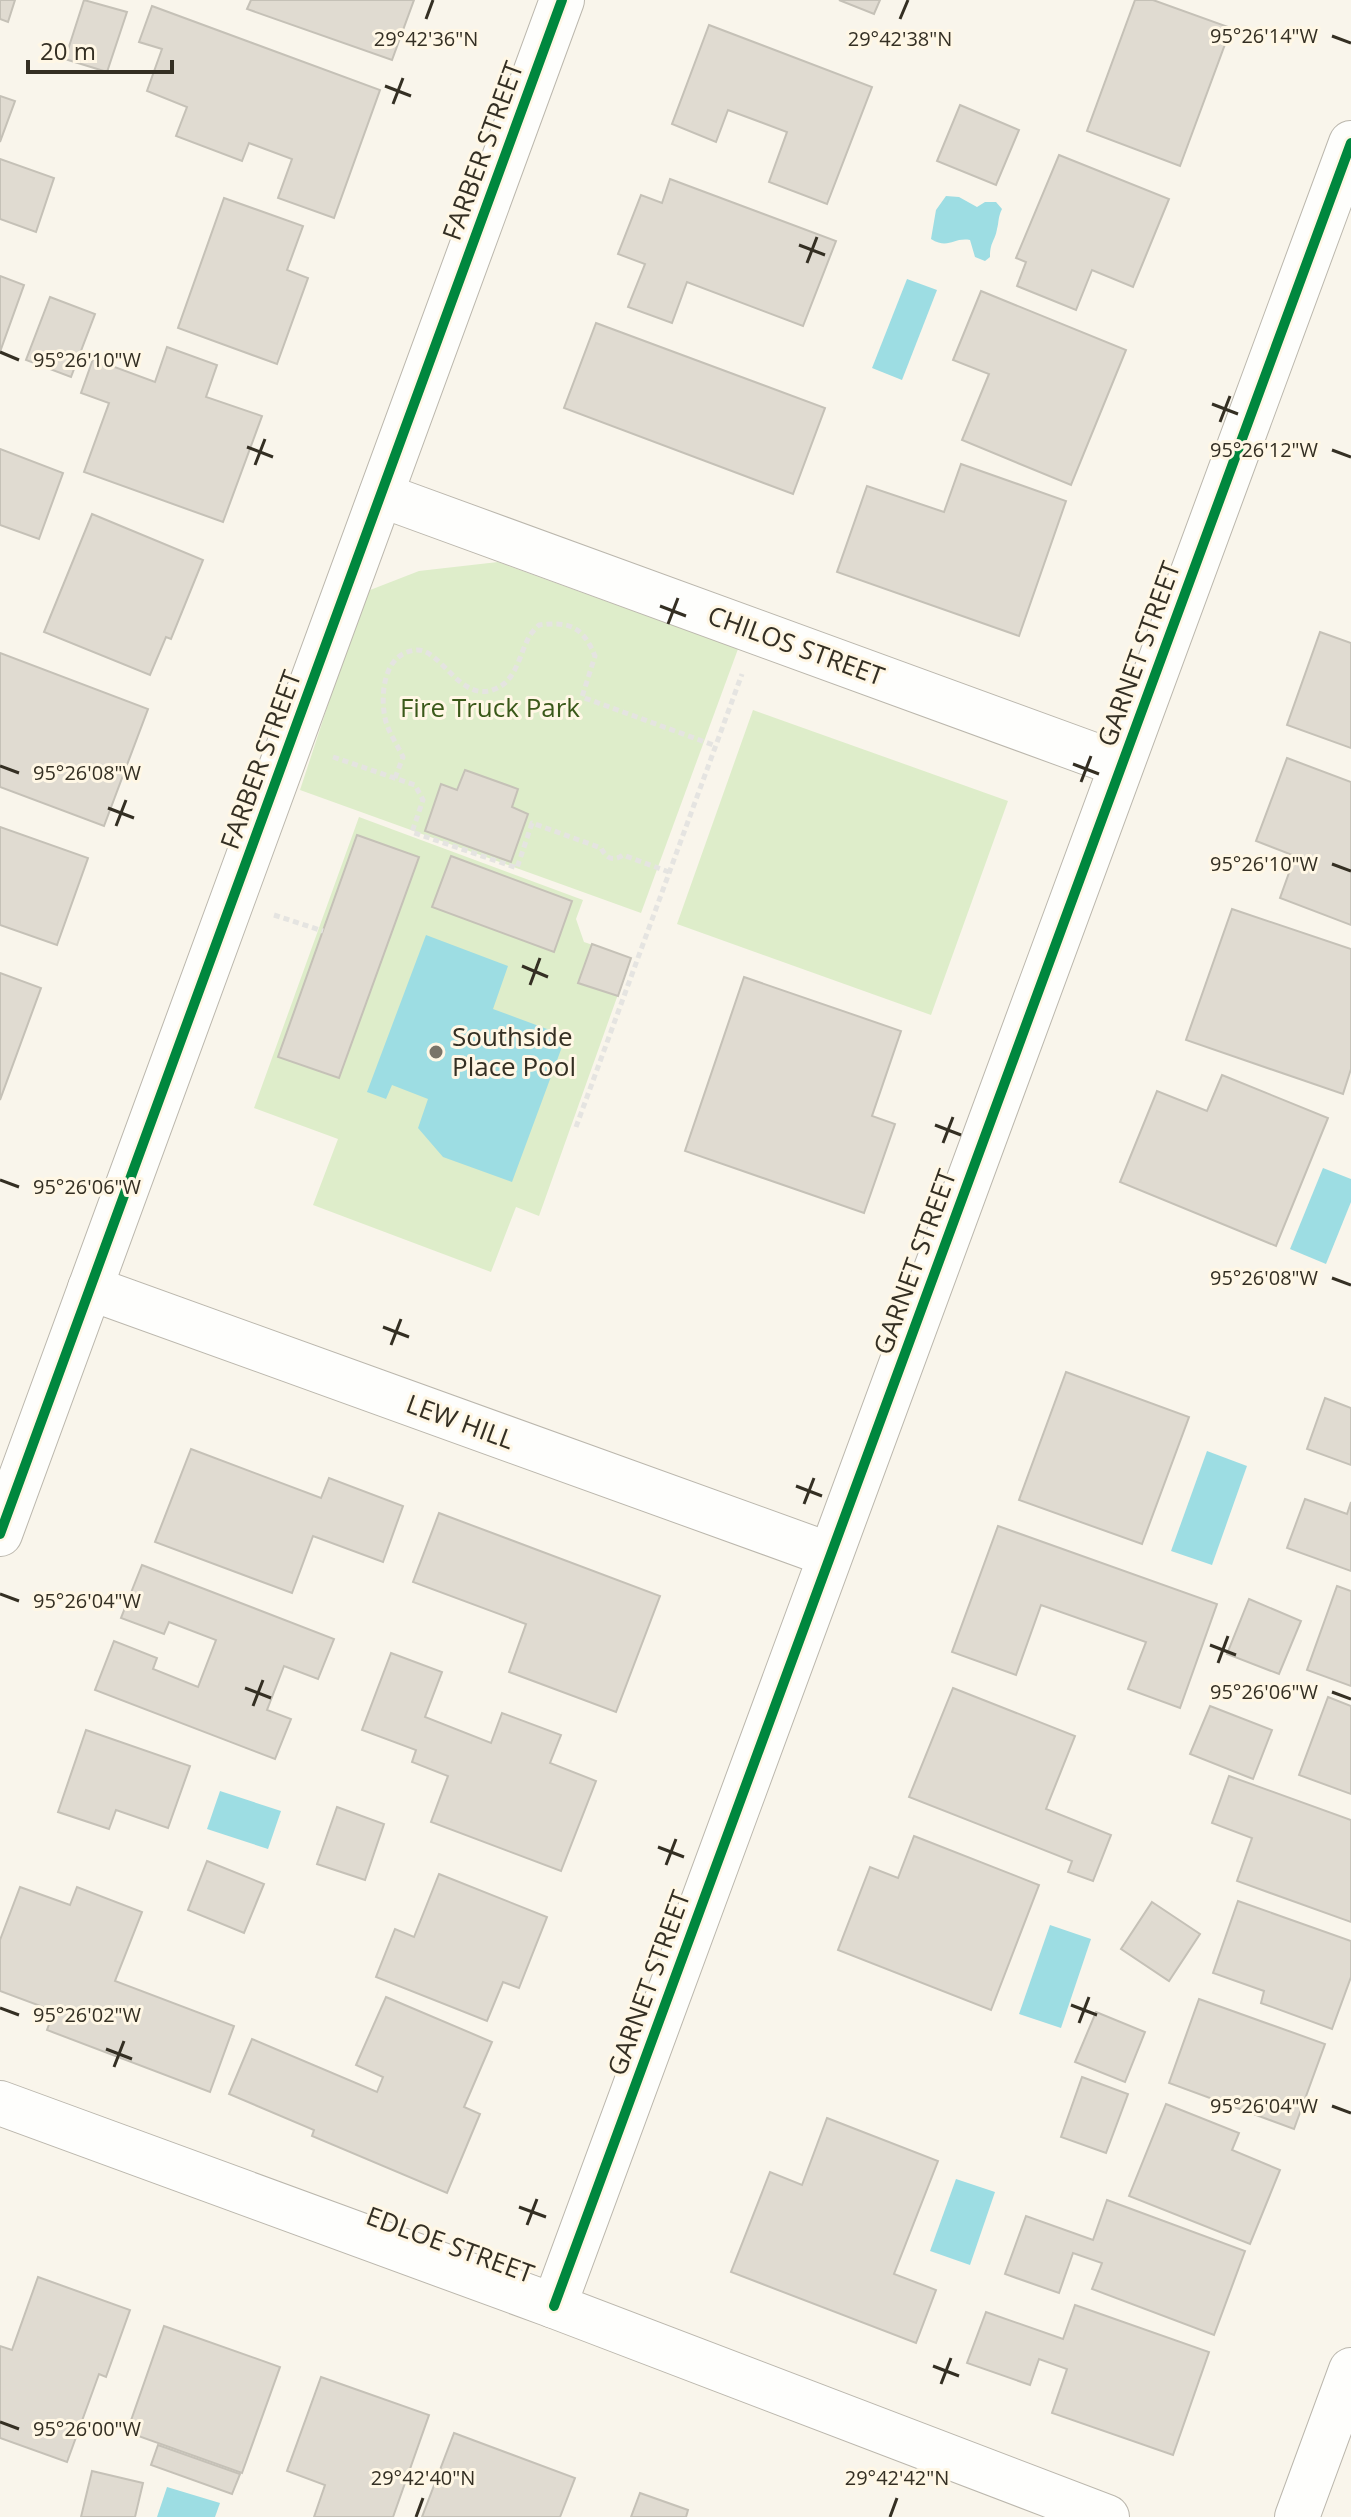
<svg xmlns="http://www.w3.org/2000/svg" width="1351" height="2517" viewBox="0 0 1351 2517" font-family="'Open Sans',sans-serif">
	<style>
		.green { fill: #deedca }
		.water { fill: #9ddde3 }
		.building { fill: #e0dbd1; stroke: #c5c1b7; stroke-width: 2 }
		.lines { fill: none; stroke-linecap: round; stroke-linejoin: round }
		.street-casing { stroke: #bbb7ad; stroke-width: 46 }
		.path { stroke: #e5e4e1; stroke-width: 5; stroke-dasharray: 6 4; stroke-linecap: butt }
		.street { stroke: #fefefc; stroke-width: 44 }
		.cycleway-casing { stroke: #fff7e5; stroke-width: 15 }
		.cycleway { stroke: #00873e; stroke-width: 10 }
		.ticks { fill: none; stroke: #342f23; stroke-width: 3 }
		.poi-dot { fill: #797469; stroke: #fff7e5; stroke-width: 3 }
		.labels { text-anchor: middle; stroke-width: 6; stroke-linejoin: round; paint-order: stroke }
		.street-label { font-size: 26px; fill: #342f23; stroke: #fff7e5 }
		.park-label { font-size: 26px; fill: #3b591a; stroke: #fff7e5 }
		.poi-label { font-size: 26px; fill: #342f23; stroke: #fff7e5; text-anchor: start }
		.ticks-label { font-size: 20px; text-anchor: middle; fill: #342f23; stroke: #fff7e5; stroke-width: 6; stroke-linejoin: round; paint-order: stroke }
	</style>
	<rect width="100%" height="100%" fill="#f9f5eb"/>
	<g class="green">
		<path d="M 498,562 L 738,649 L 641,913 L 300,790 L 365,592 L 419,571 Z"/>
		<path d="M 753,710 L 1008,801 L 931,1015 L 677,924 Z"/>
		<path d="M 359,817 L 583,900 L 576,919 L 584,942 L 631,958 L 539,1216 L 516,1207 L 491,1272 L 313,1205 L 338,1139 L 254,1108 Z"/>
	</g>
	<g class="water">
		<path d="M 946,196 L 959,197 L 977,207 L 985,202 L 996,202 L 1002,209 C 998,217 999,221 997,229 C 995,241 990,242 990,257 L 985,261 L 975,257 L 970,240 C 953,237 949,250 931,239 L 936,210 Z"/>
		<path d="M 907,279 L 937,290 L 902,380 L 872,368 Z"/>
		<path d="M 426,935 L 508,966 L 493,1009 L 566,1036 L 512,1182 L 443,1157 L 418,1128 L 428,1099 L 392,1085 L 386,1099 L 367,1092 Z"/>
		<path d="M 1323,1168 L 1351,1179 L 1351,1202 L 1326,1264 L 1290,1249 Z"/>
		<path d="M 1207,1451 L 1247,1466 L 1212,1565 L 1171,1551 Z"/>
		<path d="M 220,1791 L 281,1811 L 268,1849 L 207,1829 Z"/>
		<path d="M 1050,1925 L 1091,1939 L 1061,2028 L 1019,2014 Z"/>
		<path d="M 956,2179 L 995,2192 L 970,2265 L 930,2251 Z"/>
		<path d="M 167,2487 L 220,2503 L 215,2517 L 157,2517 Z"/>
	</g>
	<g class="building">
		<path d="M 0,0 L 15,0 L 8,22 L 0,19 Z"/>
		<path d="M 84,0 L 127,12 L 107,72 L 65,59 Z"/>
		<path d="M 251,0 L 414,0 L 392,60 L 247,9 Z"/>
		<path d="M 839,0 L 880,0 L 874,14 Z"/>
		<path d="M 1135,0 L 1153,0 L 1231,28 L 1180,166 L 1087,131 Z"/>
		<path d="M 152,6 L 380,90 L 334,218 L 278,198 L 292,159 L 249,143 L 242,161 L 176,136 L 187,107 L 147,91 L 162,49 L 139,42 Z"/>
		<path d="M 709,25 L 872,87 L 827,204 L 769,182 L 787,132 L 728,110 L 716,142 L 672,124 Z"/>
		<path d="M 0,96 L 15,101 L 0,142 Z"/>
		<path d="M 960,105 L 1019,130 L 996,185 L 937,161 Z"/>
		<path d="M 1059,155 L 1169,199 L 1133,287 L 1092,270 L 1076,310 L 1017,286 L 1026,262 L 1016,258 Z"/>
		<path d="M 0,159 L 54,178 L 36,232 L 0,219 Z"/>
		<path d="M 670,179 L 836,241 L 803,326 L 687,282 L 672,323 L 628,307 L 645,264 L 618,254 L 641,195 L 662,203 Z"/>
		<path d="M 224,198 L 303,226 L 287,270 L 308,278 L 277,364 L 178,328 Z"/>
		<path d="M 0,276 L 24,285 L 0,352 Z"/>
		<path d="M 981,291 L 1126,350 L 1071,485 L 962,440 L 989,374 L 953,360 Z"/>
		<path d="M 50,297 L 95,314 L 71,377 L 26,360 Z"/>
		<path d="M 596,323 L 825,408 L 793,494 L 564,408 Z"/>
		<path d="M 167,347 L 217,365 L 206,397 L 262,416 L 223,522 L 84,472 L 109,403 L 81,393 L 93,359 L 155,382 Z"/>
		<path d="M 0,449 L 63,473 L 39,539 L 0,525 Z"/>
		<path d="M 961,464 L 1066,501 L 1019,636 L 837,572 L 867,486 L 944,512 Z"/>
		<path d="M 92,514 L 203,560 L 171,639 L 166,637 L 150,675 L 44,632 Z"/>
		<path d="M 1320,632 L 1351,643 L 1351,748 L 1287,725 Z"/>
		<path d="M 0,653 L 148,709 L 104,826 L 0,787 Z"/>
		<path d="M 1287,758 L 1351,782 L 1351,925 L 1280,898 L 1295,856 L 1256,841 Z"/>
		<path d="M 465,770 L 518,789 L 512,807 L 528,814 L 511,862 L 425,831 L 441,784 L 457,790 Z"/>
		<path d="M 0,827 L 88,858 L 57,945 L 0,925 Z"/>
		<path d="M 357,835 L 419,857 L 339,1078 L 278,1057 Z"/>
		<path d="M 451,856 L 572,901 L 554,952 L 432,907 Z"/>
		<path d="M 1232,909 L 1351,949 L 1351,1069 L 1343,1094 L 1186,1040 Z"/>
		<path d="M 592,944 L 631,958 L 618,996 L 578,983 Z"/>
		<path d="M 0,973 L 41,988 L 0,1100 Z"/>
		<path d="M 744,977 L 901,1031 L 872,1116 L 895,1124 L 864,1213 L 685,1151 Z"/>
		<path d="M 1222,1075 L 1328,1118 L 1276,1246 L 1120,1182 L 1157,1091 L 1207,1111 Z"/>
		<path d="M 1066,1372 L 1189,1417 L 1142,1544 L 1019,1500 Z"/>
		<path d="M 1325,1398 L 1351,1408 L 1351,1465 L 1307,1449 Z"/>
		<path d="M 191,1449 L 321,1498 L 329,1478 L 403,1506 L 383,1562 L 313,1536 L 292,1593 L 155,1542 Z"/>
		<path d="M 1305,1499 L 1347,1514 L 1351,1502 L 1351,1571 L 1287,1548 Z"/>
		<path d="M 439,1513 L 660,1596 L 616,1712 L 509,1672 L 526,1624 L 413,1582 Z"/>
		<path d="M 998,1526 L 1217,1604 L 1180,1708 L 1128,1689 L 1146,1642 L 1041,1605 L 1016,1675 L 952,1652 Z"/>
		<path d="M 142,1565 L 334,1639 L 318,1679 L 284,1666 L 267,1710 L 291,1719 L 275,1759 L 95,1690 L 114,1641 L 157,1658 L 153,1669 L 198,1687 L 216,1640 L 169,1622 L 164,1634 L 121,1618 Z"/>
		<path d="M 1337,1586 L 1351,1591 L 1351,1686 L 1307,1670 Z"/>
		<path d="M 1249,1599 L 1301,1621 L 1279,1674 L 1227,1654 Z"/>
		<path d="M 391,1653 L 442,1672 L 425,1717 L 491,1743 L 502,1713 L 561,1735 L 550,1763 L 596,1781 L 561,1871 L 431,1822 L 448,1776 L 412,1762 L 416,1750 L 362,1730 Z"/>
		<path d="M 953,1688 L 1075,1736 L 1046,1809 L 1111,1835 L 1093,1881 L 1068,1872 L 1072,1861 L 909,1797 Z"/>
		<path d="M 1328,1697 L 1351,1706 L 1351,1794 L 1299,1775 Z"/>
		<path d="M 1210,1706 L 1272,1730 L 1253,1779 L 1190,1754 Z"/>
		<path d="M 86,1730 L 190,1766 L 168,1828 L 116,1810 L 109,1829 L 58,1812 Z"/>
		<path d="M 1229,1776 L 1351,1820 L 1351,1922 L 1237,1881 L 1252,1838 L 1212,1823 Z"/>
		<path d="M 337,1807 L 384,1824 L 365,1880 L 317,1864 Z"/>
		<path d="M 914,1836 L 1039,1885 L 991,2010 L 838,1950 L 870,1867 L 898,1878 Z"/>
		<path d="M 207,1861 L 264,1884 L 244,1933 L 188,1910 Z"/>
		<path d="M 439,1874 L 547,1917 L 519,1988 L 503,1982 L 487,2021 L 376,1977 L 395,1929 L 414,1937 Z"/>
		<path d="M 20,1887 L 70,1905 L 77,1887 L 142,1912 L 115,1981 L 234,2026 L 210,2092 L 47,2030 L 54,2011 L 0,1991 L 0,1940 Z"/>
		<path d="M 1238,1901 L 1351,1941 L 1351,1977 L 1332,2029 L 1261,2003 L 1264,1991 L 1213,1973 Z"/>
		<path d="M 1152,1902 L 1200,1934 L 1169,1981 L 1121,1949 Z"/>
		<path d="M 386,1997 L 492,2042 L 464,2107 L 480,2114 L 447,2193 L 312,2136 L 314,2130 L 229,2094 L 252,2039 L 377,2092 L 383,2077 L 356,2065 Z"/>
		<path d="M 1199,1999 L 1325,2044 L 1294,2129 L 1169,2083 Z"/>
		<path d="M 1096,2012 L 1145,2032 L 1125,2082 L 1075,2062 Z"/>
		<path d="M 1082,2077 L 1128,2094 L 1106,2153 L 1061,2137 Z"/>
		<path d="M 1166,2104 L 1239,2133 L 1232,2150 L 1280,2170 L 1250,2244 L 1129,2196 Z"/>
		<path d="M 827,2118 L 938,2161 L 894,2274 L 936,2290 L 916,2343 L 731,2272 L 770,2172 L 802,2185 Z"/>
		<path d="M 1107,2200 L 1245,2251 L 1214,2335 L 1092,2289 L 1102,2263 L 1073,2253 L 1059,2293 L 1005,2274 L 1026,2216 L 1093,2240 Z"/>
		<path d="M 38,2277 L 130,2310 L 106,2377 L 99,2374 L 67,2462 L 0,2438 L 0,2346 L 12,2350 Z"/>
		<path d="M 1075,2305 L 1209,2352 L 1173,2455 L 1052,2413 L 1067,2369 L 1039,2359 L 1030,2385 L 967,2363 L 986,2312 L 1063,2339 Z"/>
		<path d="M 164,2326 L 280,2367 L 242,2473 L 127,2432 Z"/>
		<path d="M 321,2377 L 429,2415 L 393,2517 L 314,2517 L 325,2485 L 287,2471 Z"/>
		<path d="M 454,2433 L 575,2478 L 560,2517 L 422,2517 Z"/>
		<path d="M 158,2445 L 240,2474 L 232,2494 L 151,2465 Z"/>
		<path d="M 92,2471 L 143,2483 L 135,2517 L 81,2517 Z"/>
		<path d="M 640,2493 L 688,2510 L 686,2517 L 631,2517 Z"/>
	</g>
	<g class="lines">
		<defs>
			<g id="street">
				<path d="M 381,495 L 1121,765"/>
				<path d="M 90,1288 L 830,1555"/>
				<path d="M 0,1534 L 562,0"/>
				<path d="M 0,2103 L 554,2306 L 1107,2517"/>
				<path d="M 554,2306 L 1351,143"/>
				<path d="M 1297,2517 L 1351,2370"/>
			</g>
		</defs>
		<use href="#street" class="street-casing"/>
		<g class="path">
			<path d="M 333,757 L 415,785 L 423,800 L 412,832 L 517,868 L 532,823 L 601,848 C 606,858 613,862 623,855 L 669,872"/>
			<path d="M 395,778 L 403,757 C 397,744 388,732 385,718 C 380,693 384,652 417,650 C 441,649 461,704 495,689 C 516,681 519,656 528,639 C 530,634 535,629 539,625 C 570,621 583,627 595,656 L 582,697 L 716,746"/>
			<path d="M 274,915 L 323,931"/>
			<path d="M 576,1127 L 742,674"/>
		</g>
		<use href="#street" class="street"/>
		<defs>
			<g id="cycleway">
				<path d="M 0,1534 L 562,0"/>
				<path d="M 554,2306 L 1351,143"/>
			</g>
		</defs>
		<use href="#cycleway" class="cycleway-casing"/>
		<use href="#cycleway" class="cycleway"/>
	</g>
	<path class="ticks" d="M 426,19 L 433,0M 900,19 L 908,0M 1332,36 L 1351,43M 385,86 L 411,96M 393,104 L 403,78M 799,245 L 825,255M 807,263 L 817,237M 0,352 L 19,360M 1212,404 L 1238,414M 1220,422 L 1230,396M 247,447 L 273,457M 1332,450 L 1351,457M 255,465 L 265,439M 660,606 L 686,616M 668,624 L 678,598M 1073,764 L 1099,774M 0,766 L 19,773M 1081,782 L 1091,756M 108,808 L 134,818M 116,826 L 126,800M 1332,864 L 1351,871M 522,966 L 548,977M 530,985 L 540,958M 935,1125 L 961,1135M 943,1143 L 953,1117M 0,1180 L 19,1187M 1332,1278 L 1351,1285M 383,1327 L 409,1337M 391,1345 L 401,1319M 796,1486 L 822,1496M 804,1504 L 814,1478M 0,1594 L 19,1601M 1210,1645 L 1236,1655M 1218,1663 L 1228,1636M 245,1688 L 271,1698M 1332,1692 L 1351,1699M 253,1706 L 263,1680M 658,1847 L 684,1857M 666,1865 L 676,1839M 1071,2005 L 1097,2015M 0,2008 L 19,2015M 1079,2023 L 1089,1997M 106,2049 L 132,2059M 114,2067 L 124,2041M 1332,2106 L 1351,2113M 519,2207 L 546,2217M 527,2225 L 537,2199M 933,2366 L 959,2376M 941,2384 L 951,2358M 0,2422 L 19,2429M 416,2517 L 423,2498M 890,2517 L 897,2498"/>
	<circle class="poi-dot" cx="436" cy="1052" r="8"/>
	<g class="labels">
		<g class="street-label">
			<text transform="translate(483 151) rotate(-70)" y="9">FARBER STREET</text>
			<text transform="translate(796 646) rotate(20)" y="9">CHILOS STREET</text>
			<text transform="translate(1139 654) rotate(-70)" y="9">GARNET STREET</text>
			<text transform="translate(261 760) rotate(-70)" y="9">FARBER STREET</text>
			<text transform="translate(915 1262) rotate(-70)" y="9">GARNET STREET</text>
			<text transform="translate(460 1422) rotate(20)" y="9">LEW HILL</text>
			<text transform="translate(649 1983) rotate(-70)" y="9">GARNET STREET</text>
			<text transform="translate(450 2245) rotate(20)" y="9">EDLOE STREET</text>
		</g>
		<g class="park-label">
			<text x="490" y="717">Fire Truck Park</text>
		</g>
		<g class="poi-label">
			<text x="452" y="1046">Southside<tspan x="452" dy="30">Place Pool</tspan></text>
		</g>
	</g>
	<g class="ticks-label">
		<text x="1264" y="43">95°26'14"W</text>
		<text x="426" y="46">29°42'36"N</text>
		<text x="900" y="46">29°42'38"N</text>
		<text x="87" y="367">95°26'10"W</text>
		<text x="1264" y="457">95°26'12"W</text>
		<text x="87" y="780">95°26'08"W</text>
		<text x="1264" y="871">95°26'10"W</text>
		<text x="87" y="1194">95°26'06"W</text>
		<text x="1264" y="1285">95°26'08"W</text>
		<text x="87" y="1608">95°26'04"W</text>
		<text x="1264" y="1699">95°26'06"W</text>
		<text x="87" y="2022">95°26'02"W</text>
		<text x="1264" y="2113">95°26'04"W</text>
		<text x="87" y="2436">95°26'00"W</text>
		<text x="423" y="2485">29°42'40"N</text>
		<text x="897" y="2485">29°42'42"N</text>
	</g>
	<path d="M28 60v12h144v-12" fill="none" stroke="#342f23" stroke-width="4"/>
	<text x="40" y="60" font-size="24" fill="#342f23" stroke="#fff7e5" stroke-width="6" paint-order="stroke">20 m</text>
</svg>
